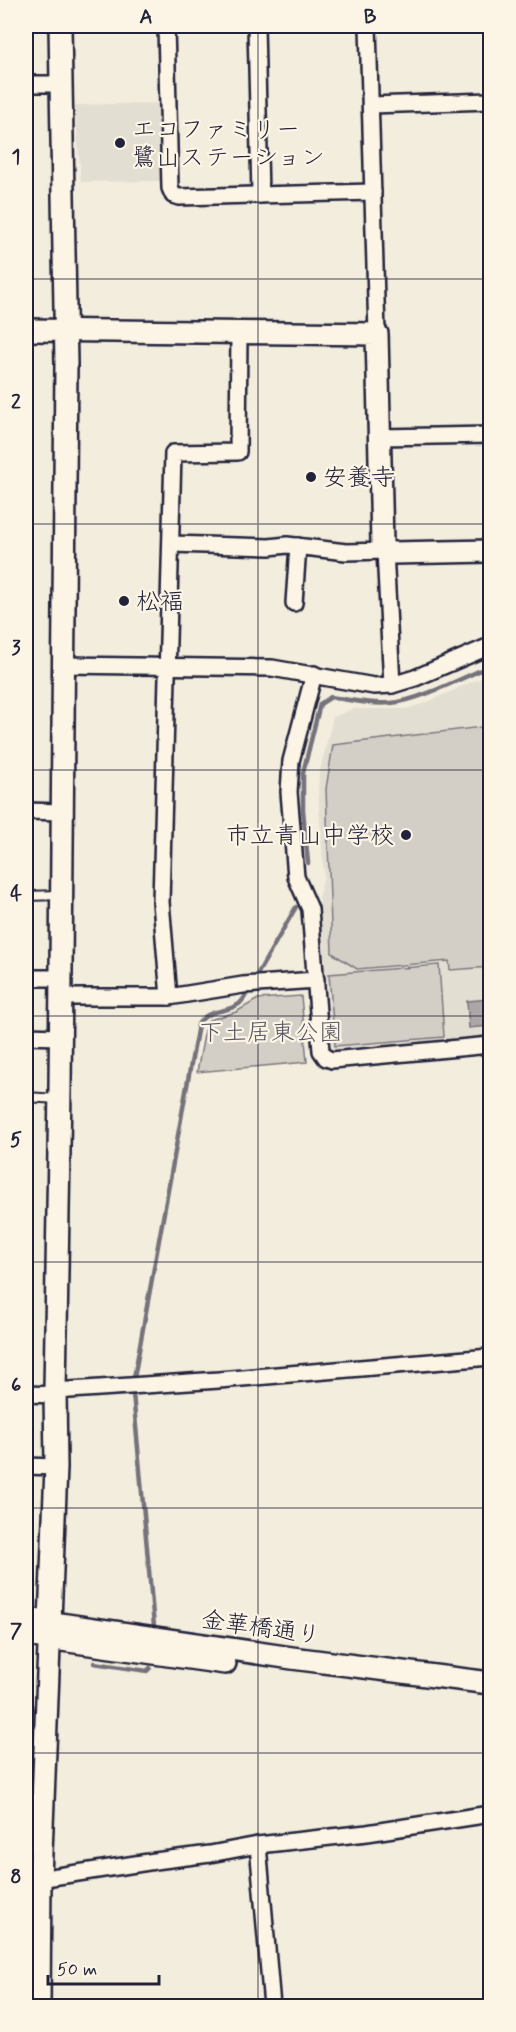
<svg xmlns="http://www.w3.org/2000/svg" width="516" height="2032" viewBox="0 0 516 2032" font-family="Mynerve,'Klee One',sans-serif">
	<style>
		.built { fill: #e3ded2 }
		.green { fill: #d4cfc6; stroke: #7b7880; stroke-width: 1.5 }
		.water { fill: #aca7a6; stroke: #75727b; stroke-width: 1.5 }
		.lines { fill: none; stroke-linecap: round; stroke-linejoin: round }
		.stream { stroke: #75727b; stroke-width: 4.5 }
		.lane-casing { stroke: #22223b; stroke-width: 12 }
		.street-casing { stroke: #22223b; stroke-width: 20 }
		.secondary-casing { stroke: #22223b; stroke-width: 26 }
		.lane { stroke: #fcf5e5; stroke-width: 8 }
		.street { stroke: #fcf5e5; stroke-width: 15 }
		.secondary { stroke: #fcf5e5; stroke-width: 21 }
		.grid { fill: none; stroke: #22223b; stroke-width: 1.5; stroke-opacity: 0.55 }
		.poi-dot { fill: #22223b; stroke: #fcf5e5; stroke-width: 2 }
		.labels { text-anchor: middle; stroke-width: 4.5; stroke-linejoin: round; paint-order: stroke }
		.poi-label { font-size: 24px; fill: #22223b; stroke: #fcf5e5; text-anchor: start }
		.park-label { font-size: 24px; fill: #575665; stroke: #fcf5e5 }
		.street-label { font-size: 24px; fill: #22223b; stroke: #fcf5e5 }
		.neatline { fill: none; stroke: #22223b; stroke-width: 2 }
		.grid-label { font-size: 20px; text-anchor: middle; font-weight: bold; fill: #22223b }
	</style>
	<rect width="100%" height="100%" fill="#f3edde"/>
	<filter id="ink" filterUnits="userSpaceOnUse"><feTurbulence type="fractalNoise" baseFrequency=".0167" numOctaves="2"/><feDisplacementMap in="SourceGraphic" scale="12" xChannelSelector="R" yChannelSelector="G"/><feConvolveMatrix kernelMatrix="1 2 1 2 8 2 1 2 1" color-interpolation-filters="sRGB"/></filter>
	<g filter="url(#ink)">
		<g class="built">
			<path d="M 161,103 L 162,181 L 81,182 L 75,105 Z"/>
			<path d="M 490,674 L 490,1038 L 336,1051 L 332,1047 L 319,895 L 324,875 L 318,794 L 319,775 L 333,717 L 353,709 L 406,709 L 425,703 Z"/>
		</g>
		<g class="green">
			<path d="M 490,726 L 490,967 L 450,970 L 449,961 L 357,969 L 332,953 L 326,789 L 333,745 Z"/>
			<path d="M 439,965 L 444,1037 L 335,1046 L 329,974 Z"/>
			<path d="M 301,996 L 307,1062 L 197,1072 L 206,1024 L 209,1020 L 236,1012 L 258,999 Z"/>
		</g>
		<path class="water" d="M 490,999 L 490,1026 L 469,1028 L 467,1001 Z"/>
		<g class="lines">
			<g class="stream">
				<path d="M 308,863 L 303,810 L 303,773 L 320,704 L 331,697 C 351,700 371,705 391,703 C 418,701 464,677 490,666"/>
				<path d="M 254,980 L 296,907"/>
				<path d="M 154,1626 L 133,1393 L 134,1378 L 198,1025 C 206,1008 225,1014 239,1004 C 244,1000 247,993 250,988"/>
				<path d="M 94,1663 L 147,1671 L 150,1668"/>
			</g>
			<defs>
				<g id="lane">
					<path d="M 26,896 L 60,895"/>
					<path d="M 26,1097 L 58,1099"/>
				</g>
				<g id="street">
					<path d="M 166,26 L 170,188 L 173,195 L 179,197 L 373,192"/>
					<path d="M 256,26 L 260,195"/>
					<path d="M 368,26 L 377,334"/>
					<path d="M 26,84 L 60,84"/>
					<path d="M 371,105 L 490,101"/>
					<path d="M 380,437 L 490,435"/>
					<path d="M 171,544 L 269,547 L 287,545 L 346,552 L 385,551 L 392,685"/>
					<path d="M 294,603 L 298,546"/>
					<path d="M 64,665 L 272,668 L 374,686 L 392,685 L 415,678 L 490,646"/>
					<path d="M 314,674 L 291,761 L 289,792 L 296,877 L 310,909 L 321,1051 L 326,1058 L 332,1060 L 490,1045"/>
					<path d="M 26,811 L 63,812"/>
					<path d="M 26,978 L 61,978"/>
					<path d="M 61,997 L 169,997 L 243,985 L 316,980"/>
					<path d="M 169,997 L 161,902 L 173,453 L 238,452 L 239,332"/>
					<path d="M 26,1036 L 60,1037"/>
					<path d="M 55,1391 L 219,1380 L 490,1357"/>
					<path d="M 26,1394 L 55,1395"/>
					<path d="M 26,1466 L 56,1467"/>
					<path d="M 258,1845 L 272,2006"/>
					<path d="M 26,1881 L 155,1861 L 210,1854 L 258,1845 L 367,1833 L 490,1814"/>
				</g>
				<g id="secondary">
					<path d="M 26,330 L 377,334 L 382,544 L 385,551 L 392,553 L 490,551"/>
					<path d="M 26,1619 L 292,1658 L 490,1683"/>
					<path d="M 26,1635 L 225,1663"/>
					<path d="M 39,2006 L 40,1878 L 56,1467 L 55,1391 L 60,1089 L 66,364 L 60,26"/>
				</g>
			</defs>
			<use href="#lane" class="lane-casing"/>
			<use href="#street" class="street-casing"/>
			<use href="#secondary" class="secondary-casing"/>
			<use href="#lane" class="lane"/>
			<use href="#street" class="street"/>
			<use href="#secondary" class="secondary"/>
		</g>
	</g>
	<path class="grid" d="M 258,26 L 258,2006M 26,279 L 490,279M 26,524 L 490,524M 26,770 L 490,770M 26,1016 L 490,1016M 26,1262 L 490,1262M 26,1508 L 490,1508M 26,1753 L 490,1753"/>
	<g class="poi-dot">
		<circle cx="120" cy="143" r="6"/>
		<circle cx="311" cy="477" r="6"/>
		<circle cx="124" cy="601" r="6"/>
		<circle cx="406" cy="835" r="6"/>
	</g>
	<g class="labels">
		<g class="poi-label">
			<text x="132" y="137">エコファミリー<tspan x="132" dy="28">鷺山ステーション</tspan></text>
			<text x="323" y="485">安養寺</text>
			<text x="136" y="609">松福</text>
			<text x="394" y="843" text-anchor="end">市立青山中学校</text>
		</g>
		<g class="park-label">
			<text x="271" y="1040">下土居東公園</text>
		</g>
		<g class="street-label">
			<text transform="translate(261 1627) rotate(8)" y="8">金華橋通り</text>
		</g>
	</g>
	<rect width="516" height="2032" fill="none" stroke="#fcf5e5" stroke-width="66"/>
	<path d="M48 1975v9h111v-9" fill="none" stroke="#22223b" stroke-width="3"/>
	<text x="57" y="1975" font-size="18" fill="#22223b" stroke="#fcf5e5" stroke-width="4.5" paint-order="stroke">50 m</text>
	<rect x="33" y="33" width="450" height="1966" class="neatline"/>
	<g class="grid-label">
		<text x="146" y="23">A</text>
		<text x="370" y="23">B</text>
		<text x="16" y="163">1</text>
		<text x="16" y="408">2</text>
		<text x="16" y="654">3</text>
		<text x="16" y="900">4</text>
		<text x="16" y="1146">5</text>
		<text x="16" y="1391">6</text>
		<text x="16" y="1637">7</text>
		<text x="16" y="1883">8</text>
	</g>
</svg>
